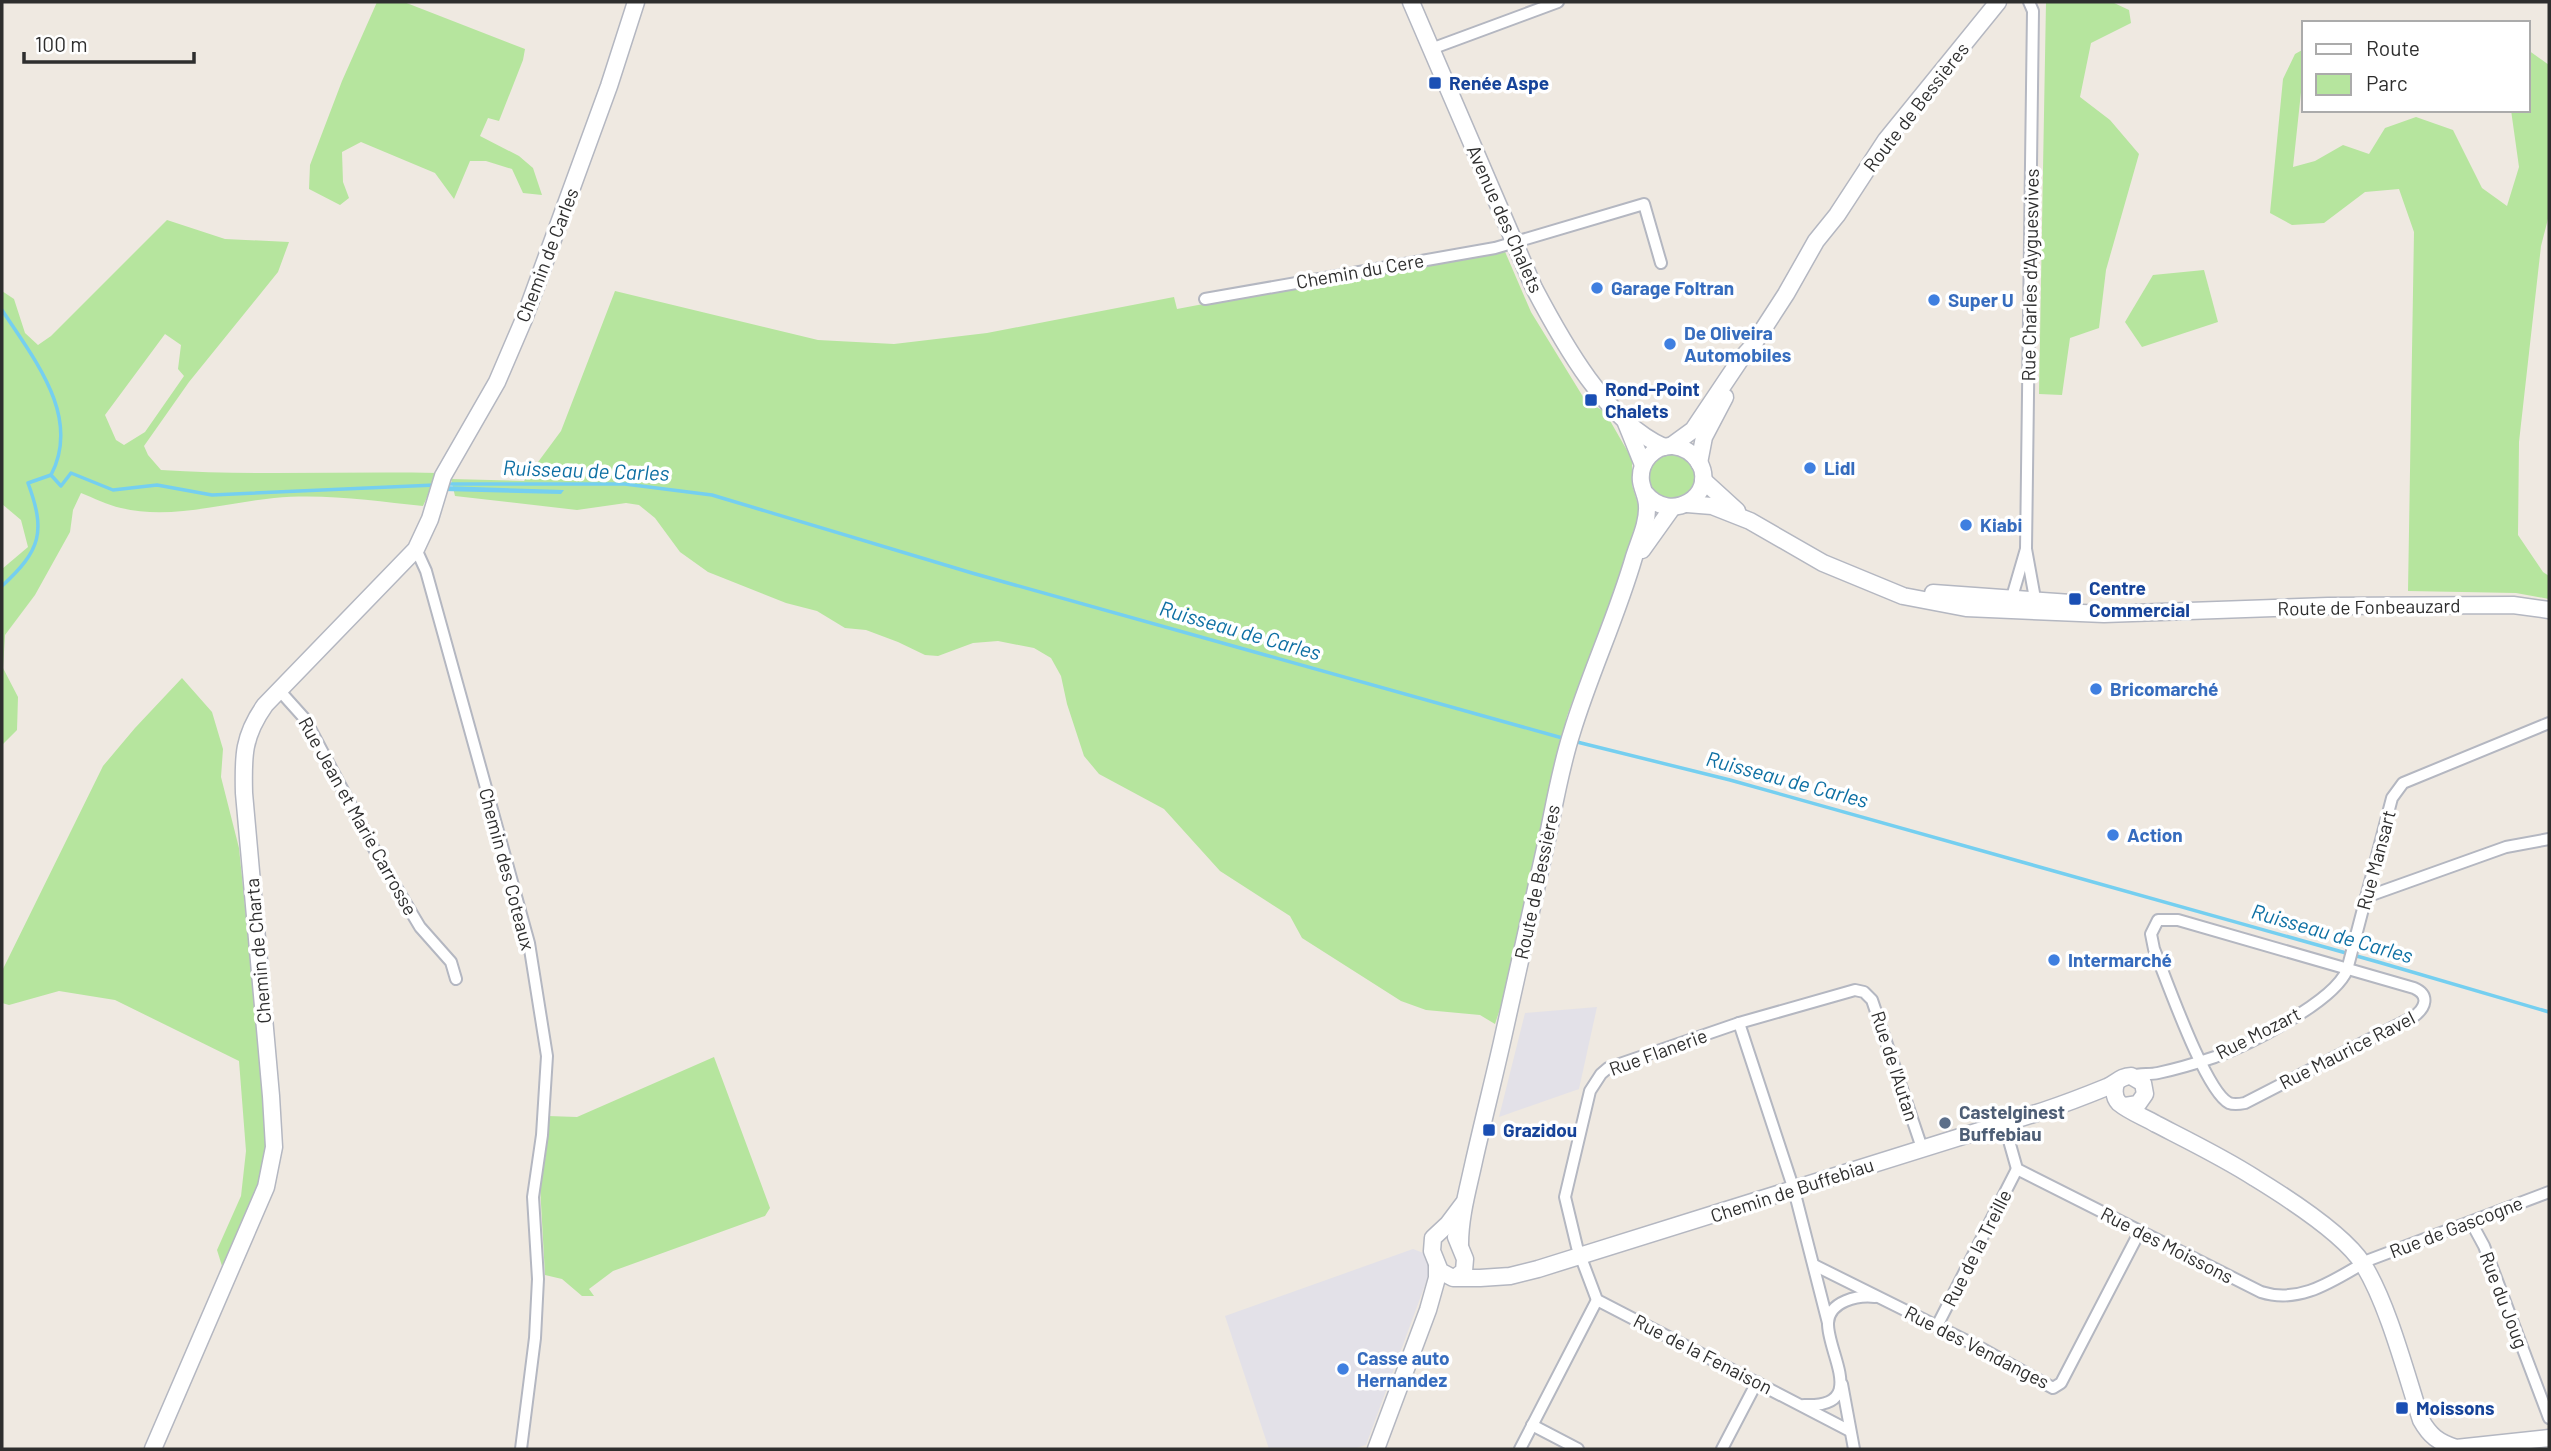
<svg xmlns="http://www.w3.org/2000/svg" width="2551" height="1451" viewBox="0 0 2551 1451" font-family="Barlow,sans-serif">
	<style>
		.industrial { fill: #e3e1e8 }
		.green { fill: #b6e59e; fill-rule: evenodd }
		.water { fill: #75cff0 }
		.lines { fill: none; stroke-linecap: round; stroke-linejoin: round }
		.stream { stroke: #75cff0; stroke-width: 3.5 }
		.street-casing { stroke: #b4b7c1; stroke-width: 14 }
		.secondary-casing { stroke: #b4b7c1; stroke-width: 19 }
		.street { stroke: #fff; stroke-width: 10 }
		.secondary { stroke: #fff; stroke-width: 16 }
		.transit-dot { fill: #1a4fb4; stroke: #fff; stroke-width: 2.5 }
		.shop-dot { fill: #3f7fe0; stroke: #fff; stroke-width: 2.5 }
		.service-dot { fill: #5c6f8a; stroke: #fff; stroke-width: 2.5 }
		.labels { text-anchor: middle; stroke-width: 7; stroke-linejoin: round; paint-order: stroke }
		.transit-label { font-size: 19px; font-weight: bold; fill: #164399; stroke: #fff; text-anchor: start }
		.street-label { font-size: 19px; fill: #2e2e2e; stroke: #fff }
		.shop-label { font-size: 19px; font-weight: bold; fill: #366cbe; stroke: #fff; text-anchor: start }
		.service-label { font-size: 19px; font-weight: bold; fill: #4e5e75; stroke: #fff; text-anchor: start }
		.water-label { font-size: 21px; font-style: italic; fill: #0d6fa3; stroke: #fff }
	</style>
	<rect width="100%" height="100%" fill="#efe9e1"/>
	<g class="industrial">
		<path d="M 1597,1007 L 1579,1089 L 1499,1117 L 1525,1013 Z"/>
		<path d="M 1413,1249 L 1426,1254 L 1432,1266 L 1366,1445 L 1353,1449 L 1269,1449 L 1225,1316 Z"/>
	</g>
	<g class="green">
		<path d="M 377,2 L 404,2 L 525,49 L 523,60 L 499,121 L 488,118 L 480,136 L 519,156 L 533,168 L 542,195 L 523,193 L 512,169 L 486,161 L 470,161 L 454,199 L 435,173 L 361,142 L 342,152 L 343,182 L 349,198 L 340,205 L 309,189 L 310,165 L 342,81 Z"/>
		<path d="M 2046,2 L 2112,2 L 2129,10 L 2131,23 L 2091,43 L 2080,97 L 2110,120 L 2139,154 L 2106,270 L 2099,328 L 2070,338 L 2062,395 L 2039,394 Z"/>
		<path d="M 2304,49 L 2304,81 L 2302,83 L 2293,167 L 2315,161 L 2343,145 L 2369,154 L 2385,128 L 2416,117 L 2453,130 L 2482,188 L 2507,206 L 2519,167 L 2511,110 L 2528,110 L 2528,50 L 2549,65 L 2549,215 L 2541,246 L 2519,442 L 2518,535 L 2543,572 L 2549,576 L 2549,599 L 2516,593 L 2408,591 L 2414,232 L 2399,189 L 2365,192 L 2324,223 L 2292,225 L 2270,213 L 2283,79 L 2295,54 Z"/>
		<path d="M 167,220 L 225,239 L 289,242 L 278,272 L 189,382 L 144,446 L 148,455 L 161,470 C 253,476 345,471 438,473 L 423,506 C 375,501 323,493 274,498 C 224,503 171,520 121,508 C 107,505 94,498 81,493 L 73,510 L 70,532 L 35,595 L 5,635 L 3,668 L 18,697 L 17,730 L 2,745 L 2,569 L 28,547 L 21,520 L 2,504 L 2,291 L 14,299 L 25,333 L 38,345 L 51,336 ZM 165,334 L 181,345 L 178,369 L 184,376 L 145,432 L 124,445 L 116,440 L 105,415 Z"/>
		<path d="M 1503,247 L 1531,312 L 1585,400 L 1605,412 L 1632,459 L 1632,485 L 1642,517 L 1567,716 L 1502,1003 L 1495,1024 L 1480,1015 L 1426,1010 L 1401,1001 L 1302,938 L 1290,916 L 1220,871 L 1164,809 L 1099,774 L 1084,756 L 1067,704 L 1061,676 L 1051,658 L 1034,648 L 998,641 L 973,643 L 938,656 L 925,655 L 898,642 L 866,630 L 845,628 L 817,611 L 786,603 L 708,572 L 680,552 L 655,518 L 639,505 L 626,503 L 577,510 L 455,496 L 451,479 L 524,481 L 561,431 L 615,291 L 818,340 L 894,344 L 987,333 L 1174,297 L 1177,309 Z"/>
		<path d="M 2204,270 L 2218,322 L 2142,347 L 2125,322 L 2153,275 Z"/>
		<circle cx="1672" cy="476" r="24"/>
		<path d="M 182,678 L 212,712 L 223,749 L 221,777 L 239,848 L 269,1142 L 263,1182 L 249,1216 L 222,1266 L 217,1250 L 241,1196 L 246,1151 L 239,1061 L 115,1000 L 59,991 L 9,1005 L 2,1003 L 2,971 L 103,766 L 135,728 Z"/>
		<path d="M 714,1057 L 770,1208 L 765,1216 L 613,1271 L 589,1289 L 594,1296 L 582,1296 L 562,1279 L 545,1275 L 540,1186 L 546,1154 L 548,1116 L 577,1117 Z"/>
	</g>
	<path class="water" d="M 444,486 L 564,490 L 561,494 L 444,491 Z"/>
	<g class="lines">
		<g class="stream">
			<path d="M 2,310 C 33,358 82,416 51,475"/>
			<path d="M 447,484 L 625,484 L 712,495 L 972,573 L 1566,739"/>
			<path d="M 2,586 C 41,550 46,532 28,483 L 51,475 L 61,486 L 71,473 L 113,490 L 157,485 L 212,495 L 435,485"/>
			<path d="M 1573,741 L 1730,780 L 2378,962 L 2549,1012"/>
		</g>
		<defs>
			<g id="street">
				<path d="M 2029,2 L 2033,11 L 2026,549 L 2034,593 L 2034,601 L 2031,604"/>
				<path d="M 1431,49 L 1558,2"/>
				<path d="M 1205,299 L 1495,248 L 1644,204 L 1661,263"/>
				<path d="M 416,549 L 426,571 L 529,943 L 547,1056 L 542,1135 L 533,1197 L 538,1279 L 535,1338 L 521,1449"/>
				<path d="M 2014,603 L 2012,597 L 2026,549"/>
				<path d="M 279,690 L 305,719 L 380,860 L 420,927 L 451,962 L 456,979"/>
				<path d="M 2366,897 L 2506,847 L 2549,839"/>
				<path d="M 2158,920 L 2178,920 L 2414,988 C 2430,995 2426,1008 2413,1017 L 2245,1103 C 2240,1104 2234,1105 2229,1103 C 2205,1091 2166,978 2154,949 L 2151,934 Z"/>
				<path d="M 1739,1023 L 1794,1190 L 1828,1323"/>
				<path d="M 2131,1076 C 2141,1073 2149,1075 2158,1073 C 2177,1069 2197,1063 2215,1057 C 2248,1045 2334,1002 2347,970 L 2392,798 L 2403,783 L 2549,723"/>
				<path d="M 2004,1123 L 2017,1169 L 2261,1292 C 2301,1305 2335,1279 2369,1260 L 2549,1192"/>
				<path d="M 2471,1222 L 2484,1246 L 2549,1418"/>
				<path d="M 1814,1265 L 1977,1346 L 2053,1388 L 2061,1383 L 2140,1231"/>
				<path d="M 1937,1326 L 2017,1169"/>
				<path d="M 1842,1384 L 1854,1449"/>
				<path d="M 1804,1405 C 1869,1408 1827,1353 1828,1323 C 1829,1301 1858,1295 1875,1297"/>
				<path d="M 1532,1425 L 1578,1449"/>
				<path d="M 1850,1431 L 1597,1300 L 1577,1247 L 1565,1197 L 1590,1091 L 1601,1074 L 1608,1068 L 1739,1023 L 1855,990 L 1864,992 L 1872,1000 L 1922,1148"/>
				<path d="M 1520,1449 L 1597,1300"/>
				<path d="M 1722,1449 L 1757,1382"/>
			</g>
			<g id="secondary">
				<path d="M 1411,2 L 1534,288 C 1563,343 1606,421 1664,447"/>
				<path d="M 1626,423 L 1643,465"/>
				<path d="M 1671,446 L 1693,430 L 1740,360 L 1751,348 L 1786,294 L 1816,241 L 1837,215 L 1886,140 L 1998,2"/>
				<path d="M 1699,463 L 1704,437 L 1725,397"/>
				<path d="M 1703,480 L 1737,511"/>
				<path d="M 1687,504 L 1712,506 L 1750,521 L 1823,563 L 1903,596 L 1966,608 L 2104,614 L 2328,606 L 2513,605 L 2549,610"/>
				<path d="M 1642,550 L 1672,508"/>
				<path d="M 1933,593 L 2071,603"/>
				<path d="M 2116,1083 C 2114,1090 2113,1097 2119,1103 C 2130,1112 2144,1117 2156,1124 C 2189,1141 2224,1158 2255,1178 C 2286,1197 2344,1234 2363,1264 C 2388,1304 2406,1374 2421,1420 C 2430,1436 2438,1442 2456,1448 L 2549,1438"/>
				<path d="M 1463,1204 L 1448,1224 L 1433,1238 L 1432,1251 L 1440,1271 L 1453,1278 L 1480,1278 L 1510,1276 L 1538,1269 L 2043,1111 C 2064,1104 2085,1096 2107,1087 C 2116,1083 2121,1076 2131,1076 L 2143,1083 L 2145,1094 L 2138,1104 L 2125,1106"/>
				<path d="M 1460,1244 C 1460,1216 1468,1189 1474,1161 C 1483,1121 1493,1082 1502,1042 C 1518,973 1533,904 1548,835 C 1555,801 1561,766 1572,732 C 1590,673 1617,616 1634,557 C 1639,541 1648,523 1647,506 C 1647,497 1642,489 1641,481 C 1639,462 1654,445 1673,446 C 1683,447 1693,453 1699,462 C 1718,495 1671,525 1645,493"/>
				<path d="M 1456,1277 L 1464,1271 L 1465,1259 L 1456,1237"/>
				<path d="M 153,1449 L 266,1187 L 274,1147 L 271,1096 L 244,793 C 243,756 243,736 265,705 L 416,549 L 430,519 L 443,476 L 497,382 L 524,319 L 609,86 L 636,2"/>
				<path d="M 1376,1449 L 1428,1310 L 1437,1278 L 1437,1266"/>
			</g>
		</defs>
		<use href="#street" class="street-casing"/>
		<use href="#secondary" class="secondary-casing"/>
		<use href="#street" class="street"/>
		<use href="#secondary" class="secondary"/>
	</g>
	<g class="transit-dot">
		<rect x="1428" y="76" width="14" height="14" rx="3.5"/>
		<rect x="1584" y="393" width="14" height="14" rx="3.5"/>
		<rect x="2068" y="592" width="14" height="14" rx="3.5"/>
		<rect x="1482" y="1123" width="14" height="14" rx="3.5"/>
		<rect x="2395" y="1401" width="14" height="14" rx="3.5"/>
	</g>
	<g class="shop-dot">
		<circle cx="1597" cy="288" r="7"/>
		<circle cx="1934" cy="300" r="7"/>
		<circle cx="1670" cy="344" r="7"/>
		<circle cx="1810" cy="468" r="7"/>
		<circle cx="1966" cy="525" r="7"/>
		<circle cx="2096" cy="689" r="7"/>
		<circle cx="2113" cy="835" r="7"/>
		<circle cx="2054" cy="960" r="7"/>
		<circle cx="1343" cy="1369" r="7"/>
	</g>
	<circle class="service-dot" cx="1945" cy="1123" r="7"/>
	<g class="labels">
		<g class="transit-label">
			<text x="1449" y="90">Renée Aspe</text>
			<text x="1605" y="396">Rond-Point<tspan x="1605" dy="22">Chalets</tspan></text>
			<text x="2089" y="595">Centre<tspan x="2089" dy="22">Commercial</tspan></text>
			<text x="1503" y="1137">Grazidou</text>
			<text x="2416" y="1415">Moissons</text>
		</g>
		<g class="street-label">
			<text transform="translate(1916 107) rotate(-52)" y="7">Route de Bessières</text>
			<text transform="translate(1505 219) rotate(66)" y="7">Avenue des Chalets</text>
			<text transform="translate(547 255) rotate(-69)" y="7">Chemin de Carles</text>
			<text transform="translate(1360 271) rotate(-10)" y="7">Chemin du Cere</text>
			<text transform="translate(2030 275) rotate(-89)" y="7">Rue Charles d'Ayguesvives</text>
			<text transform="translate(2369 607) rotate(-1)" y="7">Route de Fonbeauzard</text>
			<text transform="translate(358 816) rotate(61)" y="7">Rue Jean et Marie Carrosse</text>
			<text transform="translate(2376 860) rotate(-75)" y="7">Rue Mansart</text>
			<text transform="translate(507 869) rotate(75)" y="7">Chemin des Coteaux</text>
			<text transform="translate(1537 882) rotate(-78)" y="7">Route de Bessières</text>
			<text transform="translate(258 951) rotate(-95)" y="7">Chemin de Charta</text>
			<text transform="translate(2258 1033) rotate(-27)" y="7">Rue Mozart</text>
			<text transform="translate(2347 1050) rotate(-27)" y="7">Rue Maurice Ravel</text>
			<text transform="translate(1658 1052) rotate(-20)" y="7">Rue Flanerie</text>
			<text transform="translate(1895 1066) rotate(72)" y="7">Rue de l'Autan</text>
			<text transform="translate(1792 1190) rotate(-18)" y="7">Chemin de Buffebiau</text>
			<text transform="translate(2456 1227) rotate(-21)" y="7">Rue de Gascogne</text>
			<text transform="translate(2167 1245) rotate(27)" y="7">Rue des Moissons</text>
			<text transform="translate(1977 1248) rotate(-63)" y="7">Rue de la Treille</text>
			<text transform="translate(2504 1300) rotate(69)" y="7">Rue du Joug</text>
			<text transform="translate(1977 1347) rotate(27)" y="7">Rue des Vendanges</text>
			<text transform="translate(1703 1354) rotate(27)" y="7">Rue de la Fenaison</text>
		</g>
		<g class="shop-label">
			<text x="1611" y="295">Garage Foltran</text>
			<text x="1948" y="307">Super U</text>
			<text x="1684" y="340">De Oliveira<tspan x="1684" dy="22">Automobiles</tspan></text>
			<text x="1824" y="475">Lidl</text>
			<text x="1980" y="532">Kiabi</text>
			<text x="2110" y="696">Bricomarché</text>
			<text x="2127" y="842">Action</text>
			<text x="2068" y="967">Intermarché</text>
			<text x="1357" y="1365">Casse auto<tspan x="1357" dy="22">Hernandez</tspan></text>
		</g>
		<g class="service-label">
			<text x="1959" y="1119">Castelginest<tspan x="1959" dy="22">Buffebiau</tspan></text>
		</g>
		<g class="water-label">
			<text transform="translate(586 471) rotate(2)" y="7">Ruisseau de Carles</text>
			<text transform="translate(1240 631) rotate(16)" y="7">Ruisseau de Carles</text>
			<text transform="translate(1787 780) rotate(15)" y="7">Ruisseau de Carles</text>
			<text transform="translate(2332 934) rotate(16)" y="7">Ruisseau de Carles</text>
		</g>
	</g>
	<rect width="2551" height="1451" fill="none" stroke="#2e2e2e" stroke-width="7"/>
	<rect x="2302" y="21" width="228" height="91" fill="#ffffff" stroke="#ababab" stroke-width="2"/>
	<rect x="2316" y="44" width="35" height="10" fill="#ffffff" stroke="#ababab" stroke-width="2"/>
	<text x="2366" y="56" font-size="21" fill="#2e2e2e">Route</text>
	<rect x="2316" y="74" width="35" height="21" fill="#b6e59e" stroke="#ababab" stroke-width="2"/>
	<text x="2366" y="91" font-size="21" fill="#2e2e2e">Parc</text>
	<path d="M24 52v10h170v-10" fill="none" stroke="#2e2e2e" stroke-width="3.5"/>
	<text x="35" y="52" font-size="21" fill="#2e2e2e" stroke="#ffffff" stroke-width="5" paint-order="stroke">100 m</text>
</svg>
